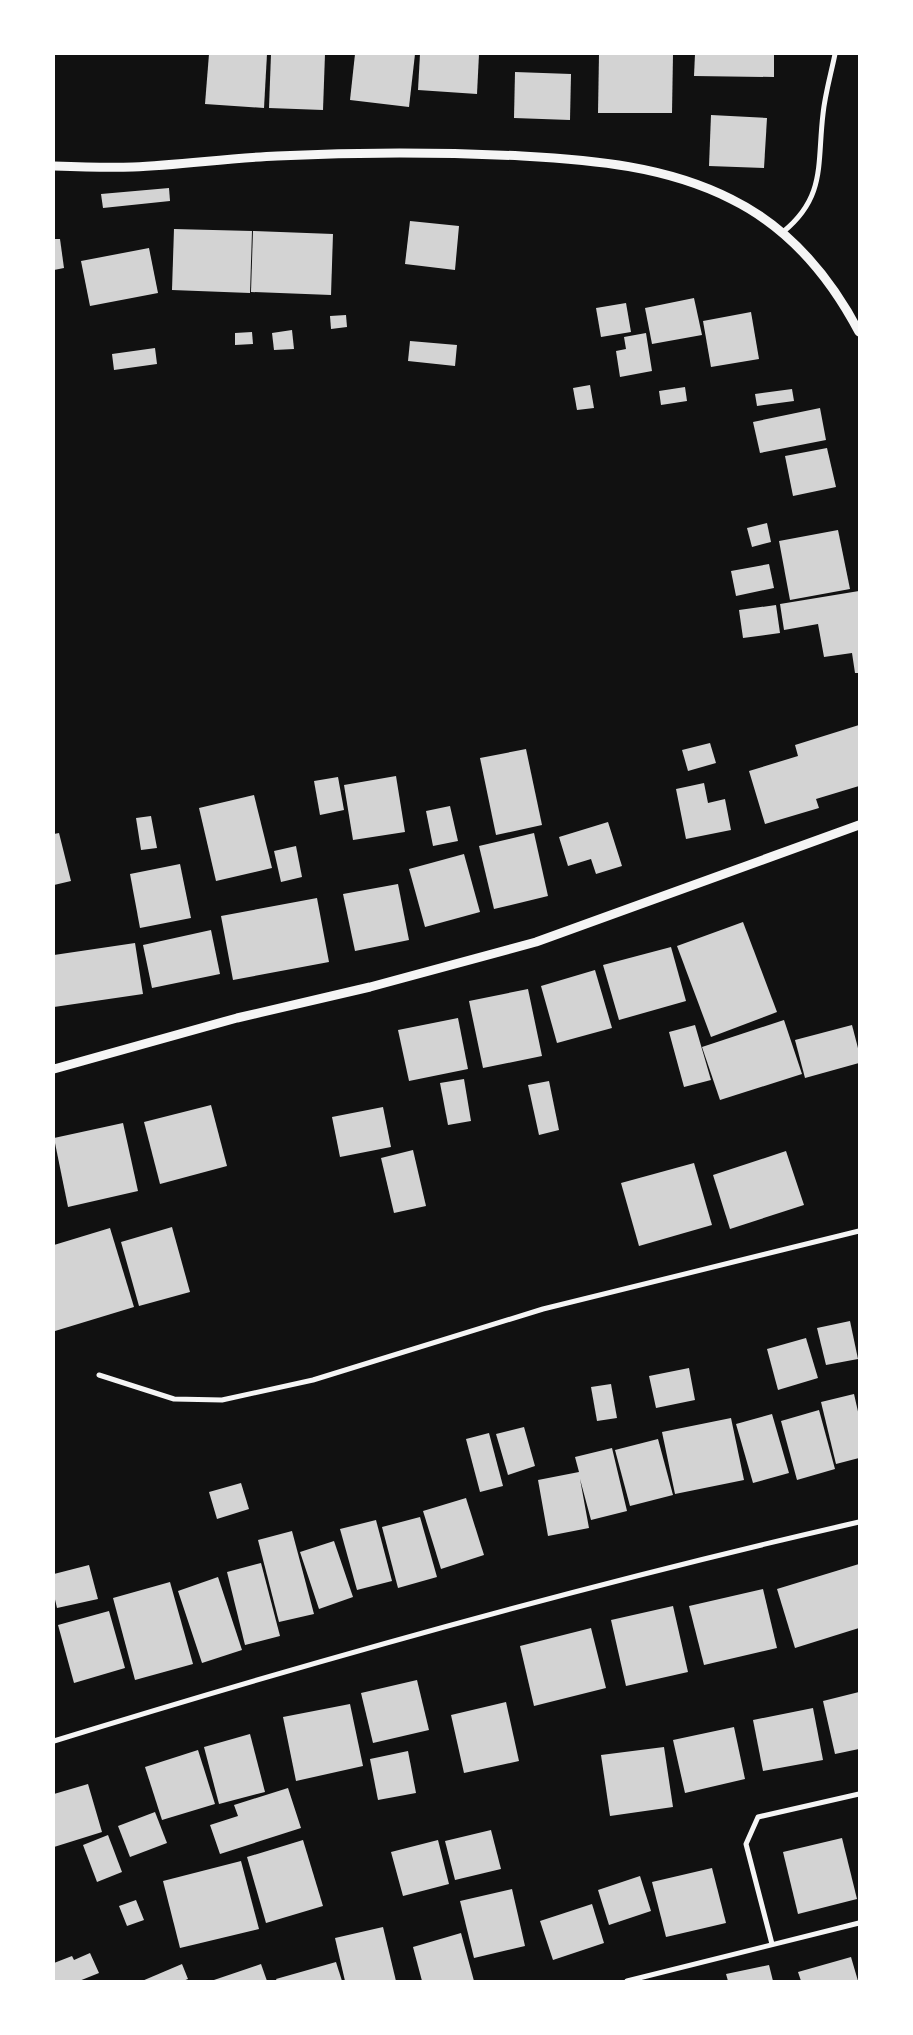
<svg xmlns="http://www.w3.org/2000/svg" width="913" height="2035" viewBox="0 0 913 2035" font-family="'Crimson Pro',serif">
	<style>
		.building { fill: #d3d3d3 }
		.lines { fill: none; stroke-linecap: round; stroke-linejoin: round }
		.minor { stroke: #f5f5f5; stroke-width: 5 }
		.tertiary { stroke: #f5f5f5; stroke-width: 9 }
	</style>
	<rect width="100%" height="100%" fill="#111"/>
	<g class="building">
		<path d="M 209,54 L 267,54 L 264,108 L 205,104 Z"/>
		<path d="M 271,54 L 325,54 L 323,110 L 269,108 Z"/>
		<path d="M 355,54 L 415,54 L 409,107 L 350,100 Z"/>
		<path d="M 420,54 L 479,54 L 477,94 L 418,90 Z"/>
		<path d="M 599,54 L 673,54 L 672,113 L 598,113 Z"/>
		<path d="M 695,54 L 774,54 L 774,77 L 694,76 Z"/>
		<path d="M 515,72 L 571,74 L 570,120 L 514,118 Z"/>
		<path d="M 711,115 L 767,118 L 764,168 L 709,166 Z"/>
		<path d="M 169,188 L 170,201 L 103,208 L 101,194 Z"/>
		<path d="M 410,221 L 459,226 L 455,270 L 405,264 Z"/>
		<path d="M 174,229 L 252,231 L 250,293 L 172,290 Z"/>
		<path d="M 253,231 L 333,234 L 331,295 L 251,292 Z"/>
		<path d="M 54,239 L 60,239 L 64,268 L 54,270 Z"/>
		<path d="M 149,248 L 158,293 L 90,306 L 81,261 Z"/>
		<path d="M 694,298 L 702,335 L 652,344 L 645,308 Z"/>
		<path d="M 626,303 L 631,332 L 601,337 L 596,308 Z"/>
		<path d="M 751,312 L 759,359 L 711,367 L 703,321 Z"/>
		<path d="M 346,315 L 347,327 L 331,329 L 330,316 Z"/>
		<path d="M 292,330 L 294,349 L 274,350 L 272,333 Z"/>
		<path d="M 252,332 L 253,344 L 235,345 L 235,333 Z"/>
		<path d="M 646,333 L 652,371 L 620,377 L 616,351 L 626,349 L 624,337 Z"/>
		<path d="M 410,341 L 457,345 L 455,366 L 408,361 Z"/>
		<path d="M 155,348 L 157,364 L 114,370 L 112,354 Z"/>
		<path d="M 590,385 L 594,408 L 577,410 L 573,388 Z"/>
		<path d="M 685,387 L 687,401 L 661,405 L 659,391 Z"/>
		<path d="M 792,389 L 794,401 L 757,406 L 755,394 Z"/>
		<path d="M 820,408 L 826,440 L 760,453 L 753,422 Z"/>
		<path d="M 827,448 L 836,487 L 793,496 L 785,456 Z"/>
		<path d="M 767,523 L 771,542 L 752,547 L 747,528 Z"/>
		<path d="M 838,530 L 850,589 L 790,600 L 779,541 Z"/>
		<path d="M 769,564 L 774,588 L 736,596 L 731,571 Z"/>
		<path d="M 859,591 L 859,673 L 855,673 L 852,653 L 824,657 L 818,624 L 784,630 L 780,604 Z"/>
		<path d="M 776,605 L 780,633 L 743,638 L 739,610 Z"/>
		<path d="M 859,725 L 859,786 L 816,799 L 819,808 L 765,824 L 749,771 L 798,756 L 795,745 Z"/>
		<path d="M 710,743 L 716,763 L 688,771 L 682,750 Z"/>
		<path d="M 526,749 L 542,825 L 496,835 L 480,758 Z"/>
		<path d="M 396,776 L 405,832 L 353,840 L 344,785 Z"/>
		<path d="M 338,777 L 344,810 L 320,815 L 314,781 Z"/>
		<path d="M 704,783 L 708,803 L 725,799 L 731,830 L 686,839 L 676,789 Z"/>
		<path d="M 254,795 L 272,868 L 216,881 L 199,808 Z"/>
		<path d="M 450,806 L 458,841 L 433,846 L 426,811 Z"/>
		<path d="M 151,816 L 157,848 L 141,850 L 136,818 Z"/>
		<path d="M 608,822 L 622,866 L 596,874 L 591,859 L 568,866 L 559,837 Z"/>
		<path d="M 59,833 L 71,881 L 54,885 L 54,834 Z"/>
		<path d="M 534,833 L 548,896 L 494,909 L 479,846 Z"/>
		<path d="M 296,846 L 302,877 L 281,882 L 274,851 Z"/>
		<path d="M 464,854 L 480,912 L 425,927 L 409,869 Z"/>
		<path d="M 180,864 L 191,918 L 140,928 L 130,874 Z"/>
		<path d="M 398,884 L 409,940 L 355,951 L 343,894 Z"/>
		<path d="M 317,898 L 329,962 L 233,980 L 221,916 Z"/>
		<path d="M 743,922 L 777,1012 L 711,1037 L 677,946 Z"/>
		<path d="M 211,930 L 220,974 L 152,988 L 143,945 Z"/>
		<path d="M 135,943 L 143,994 L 54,1007 L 54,955 Z"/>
		<path d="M 671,947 L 686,1001 L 619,1020 L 603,965 Z"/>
		<path d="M 595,970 L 612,1028 L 557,1043 L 541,986 Z"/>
		<path d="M 528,989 L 542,1056 L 483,1068 L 469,1001 Z"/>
		<path d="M 458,1018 L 468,1069 L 409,1081 L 398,1030 Z"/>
		<path d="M 784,1020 L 802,1074 L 720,1100 L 702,1047 Z"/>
		<path d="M 695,1025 L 711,1080 L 684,1087 L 669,1032 Z"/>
		<path d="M 852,1025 L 859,1052 L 859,1063 L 805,1078 L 795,1040 Z"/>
		<path d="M 464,1079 L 471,1121 L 448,1125 L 440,1083 Z"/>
		<path d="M 549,1081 L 559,1130 L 539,1135 L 528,1085 Z"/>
		<path d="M 211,1105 L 227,1166 L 160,1184 L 144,1122 Z"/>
		<path d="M 383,1107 L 391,1147 L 340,1157 L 332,1117 Z"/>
		<path d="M 123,1123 L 138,1191 L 68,1207 L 54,1138 Z"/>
		<path d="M 413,1150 L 426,1206 L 394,1213 L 381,1158 Z"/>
		<path d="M 786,1151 L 804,1205 L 730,1229 L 713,1175 Z"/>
		<path d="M 694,1163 L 712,1225 L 639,1246 L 621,1183 Z"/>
		<path d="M 172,1227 L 190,1292 L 139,1306 L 121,1242 Z"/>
		<path d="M 110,1228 L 134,1307 L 55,1331 L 54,1245 Z"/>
		<path d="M 850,1321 L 858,1359 L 826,1365 L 817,1328 Z"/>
		<path d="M 806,1338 L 818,1378 L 778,1390 L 767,1349 Z"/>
		<path d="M 689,1368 L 695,1400 L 656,1408 L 649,1376 Z"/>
		<path d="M 611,1384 L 617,1418 L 597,1421 L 591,1387 Z"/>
		<path d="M 854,1394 L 859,1416 L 859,1458 L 836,1464 L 821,1402 Z"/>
		<path d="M 819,1410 L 835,1469 L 797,1480 L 781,1421 Z"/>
		<path d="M 772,1414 L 789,1473 L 753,1483 L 736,1424 Z"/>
		<path d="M 731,1418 L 744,1480 L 675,1494 L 662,1432 Z"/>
		<path d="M 524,1427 L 535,1466 L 508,1475 L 496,1434 Z"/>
		<path d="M 489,1433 L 503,1486 L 480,1492 L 466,1439 Z"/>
		<path d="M 658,1439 L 673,1495 L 630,1506 L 615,1450 Z"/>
		<path d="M 612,1448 L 627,1511 L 591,1520 L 580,1479 L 589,1528 L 548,1536 L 538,1480 L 579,1472 L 575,1457 Z"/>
		<path d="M 241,1483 L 249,1509 L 217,1519 L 209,1492 Z"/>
		<path d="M 466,1498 L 484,1555 L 441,1569 L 423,1511 Z"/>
		<path d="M 420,1517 L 437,1577 L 398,1588 L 382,1527 Z"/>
		<path d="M 376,1520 L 392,1581 L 357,1590 L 340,1529 Z"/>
		<path d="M 292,1531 L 314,1614 L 279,1622 L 258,1540 Z"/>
		<path d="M 334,1541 L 353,1597 L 319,1609 L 300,1552 Z"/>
		<path d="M 261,1563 L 280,1636 L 245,1645 L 227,1572 Z"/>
		<path d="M 859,1564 L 859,1628 L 795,1648 L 777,1589 Z"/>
		<path d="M 89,1565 L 98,1599 L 57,1608 L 54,1595 L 54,1574 Z"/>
		<path d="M 218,1577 L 242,1650 L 202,1663 L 178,1591 Z"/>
		<path d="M 170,1582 L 193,1664 L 135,1680 L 113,1598 Z"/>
		<path d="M 763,1589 L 777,1648 L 704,1665 L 689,1606 Z"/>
		<path d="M 673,1606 L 688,1672 L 626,1686 L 611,1620 Z"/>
		<path d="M 109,1611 L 125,1668 L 74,1683 L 58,1625 Z"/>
		<path d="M 591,1628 L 606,1688 L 534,1706 L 520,1646 Z"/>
		<path d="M 417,1680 L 429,1730 L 373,1743 L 361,1693 Z"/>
		<path d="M 859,1692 L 859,1749 L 835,1754 L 823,1701 Z"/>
		<path d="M 506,1702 L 519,1761 L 464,1773 L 451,1715 Z"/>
		<path d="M 350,1704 L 363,1766 L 296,1781 L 283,1717 Z"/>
		<path d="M 813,1708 L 823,1760 L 763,1771 L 753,1720 Z"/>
		<path d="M 734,1727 L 745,1779 L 685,1793 L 673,1740 Z"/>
		<path d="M 250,1734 L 265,1792 L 219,1804 L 204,1747 Z"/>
		<path d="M 664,1747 L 673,1807 L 610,1816 L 601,1755 Z"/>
		<path d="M 198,1750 L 215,1804 L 162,1820 L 145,1767 Z"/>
		<path d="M 408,1751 L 416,1793 L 378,1800 L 370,1759 Z"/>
		<path d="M 88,1784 L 102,1832 L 54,1847 L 54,1794 Z"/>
		<path d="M 288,1788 L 301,1828 L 220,1854 L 210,1825 L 238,1816 L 234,1805 Z"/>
		<path d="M 155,1812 L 167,1843 L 130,1857 L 118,1826 Z"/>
		<path d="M 491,1830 L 501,1869 L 455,1880 L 445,1841 Z"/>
		<path d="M 108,1835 L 122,1872 L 97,1882 L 83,1845 Z"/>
		<path d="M 842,1838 L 857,1899 L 798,1914 L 783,1852 Z"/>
		<path d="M 303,1840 L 323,1906 L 266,1923 L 247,1857 Z"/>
		<path d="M 438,1840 L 449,1884 L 403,1896 L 391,1852 Z"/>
		<path d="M 241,1861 L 259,1929 L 180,1948 L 163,1881 Z"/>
		<path d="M 712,1868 L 726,1923 L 666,1937 L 652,1882 Z"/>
		<path d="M 640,1876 L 651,1911 L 609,1925 L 598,1890 Z"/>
		<path d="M 512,1889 L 525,1946 L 474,1958 L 460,1901 Z"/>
		<path d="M 136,1900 L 144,1920 L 127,1926 L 119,1906 Z"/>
		<path d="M 592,1904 L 604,1943 L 553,1960 L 540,1921 Z"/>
		<path d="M 383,1927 L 396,1981 L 345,1981 L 335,1938 Z"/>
		<path d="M 461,1933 L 474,1981 L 422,1981 L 413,1947 Z"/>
		<path d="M 90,1953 L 99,1973 L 79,1981 L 54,1981 L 54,1963 L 72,1956 L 74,1960 Z"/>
		<path d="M 851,1957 L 858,1981 L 801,1981 L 798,1972 Z"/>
		<path d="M 336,1962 L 342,1981 L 277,1981 L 276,1979 Z"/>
		<path d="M 182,1964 L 188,1979 L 183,1981 L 142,1981 Z"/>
		<path d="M 261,1964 L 267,1981 L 211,1981 Z"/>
		<path d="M 769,1965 L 773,1981 L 728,1981 L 726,1974 Z"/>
	</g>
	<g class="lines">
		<g class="minor">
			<path d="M 783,232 C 826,197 817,164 823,114 C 825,94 831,74 835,54"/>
			<path d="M 99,1375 L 174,1399 L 222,1400 L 313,1380 L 543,1309 L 859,1231"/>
			<path d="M 54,1741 C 320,1659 588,1584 859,1522"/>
			<path d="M 772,1944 L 746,1844 L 758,1817 L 859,1794"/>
			<path d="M 627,1981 L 859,1923"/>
		</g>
		<g class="tertiary">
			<path d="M 54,166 C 80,167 106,168 133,167 C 181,165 229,158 277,156 C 358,152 441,152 522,156 C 593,160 666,166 731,199 C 788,227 830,277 859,332"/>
			<path d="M 54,1069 L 237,1018 L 370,987 L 536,942 L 859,825"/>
		</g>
	</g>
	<rect width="913" height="2035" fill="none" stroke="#ffffff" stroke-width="110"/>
</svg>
